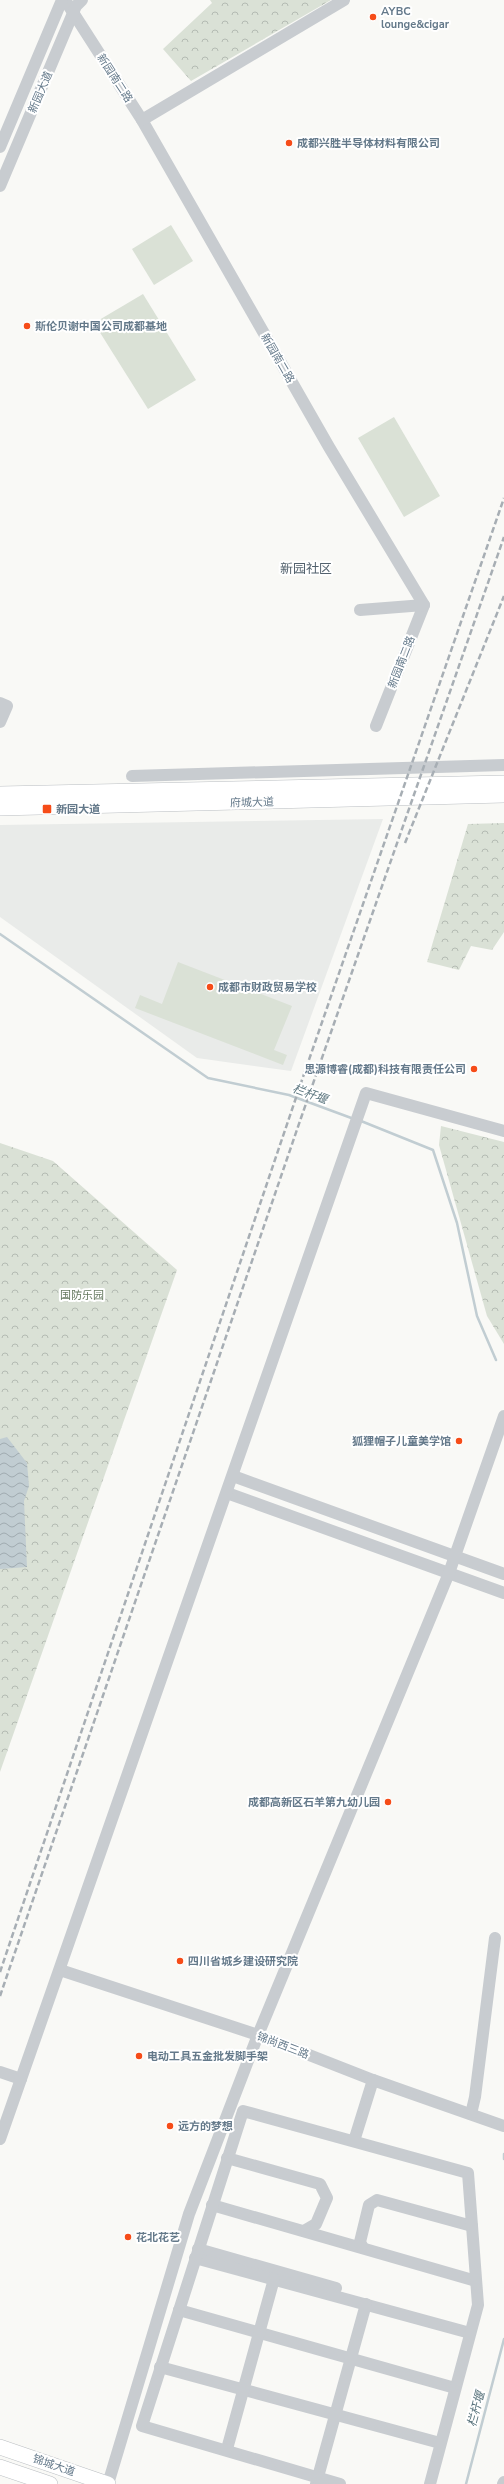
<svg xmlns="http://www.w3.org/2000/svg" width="504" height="2484" viewBox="0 0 504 2484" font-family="'Nunito Sans','Noto Sans SC',sans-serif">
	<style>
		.built { fill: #e9ebe9 }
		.forest { fill: url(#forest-crowns) }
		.pitch { fill: #dae1d6 }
		.water { fill: url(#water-waves) }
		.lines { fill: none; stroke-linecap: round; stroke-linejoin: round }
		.stream { stroke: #c1cdd2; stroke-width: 2.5 }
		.major-casing { stroke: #bbbfc3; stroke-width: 16 }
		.minor { stroke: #c8ccd0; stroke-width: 12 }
		.major { stroke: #fff; stroke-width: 15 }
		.rail { stroke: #a7aeb4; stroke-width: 2.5; stroke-dasharray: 6 3; stroke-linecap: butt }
		.poi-dot { fill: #f64c18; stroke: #fff; stroke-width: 1.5 }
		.labels { text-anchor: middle; stroke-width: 4; stroke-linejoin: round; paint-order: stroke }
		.poi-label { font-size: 11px; font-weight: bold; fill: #64798a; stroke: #fff; text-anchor: start }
		.street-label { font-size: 11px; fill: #64798a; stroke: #fff }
		.park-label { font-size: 11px; fill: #667a60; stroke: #fff }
		.water-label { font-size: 12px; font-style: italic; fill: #5b757e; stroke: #fff }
		.quarter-label { font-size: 13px; fill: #53626e; stroke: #fff }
	</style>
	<defs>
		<pattern id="forest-crowns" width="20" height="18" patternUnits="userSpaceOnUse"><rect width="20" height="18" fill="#dae1d6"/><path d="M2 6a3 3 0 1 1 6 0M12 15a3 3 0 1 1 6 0" fill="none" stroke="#b4bbb3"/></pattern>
		<pattern id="water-waves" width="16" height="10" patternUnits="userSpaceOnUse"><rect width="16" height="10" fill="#c1cdd2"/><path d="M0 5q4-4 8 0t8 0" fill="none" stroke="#a0abb0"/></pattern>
	</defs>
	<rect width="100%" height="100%" fill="#f9f9f6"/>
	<path class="built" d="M 383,819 L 291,1071 L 197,1058 L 0,917 L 0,825 Z"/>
	<g class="forest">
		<path d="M 210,0 L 331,0 L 191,81 L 163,49 L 212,3 Z"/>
		<path d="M 504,823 L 504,932 L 492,950 L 471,946 L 459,970 L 427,962 L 468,824 Z"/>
		<path d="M 441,1126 L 504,1142 L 504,1344 L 487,1316 L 439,1145 Z"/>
		<path d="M 0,1143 L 53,1161 L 177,1270 L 0,1772 Z"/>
	</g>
	<g class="pitch">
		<path d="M 171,225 L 193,261 L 154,285 L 132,249 Z"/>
		<path d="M 143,294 L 196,380 L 148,409 L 94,323 Z"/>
		<path d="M 394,417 L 440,496 L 404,517 L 358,438 Z"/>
		<path d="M 178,962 L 292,1006 L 274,1050 L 287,1055 L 283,1065 L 135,1008 L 140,995 L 162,1004 Z"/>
	</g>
	<path class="water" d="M 7,1437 L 27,1463 L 29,1486 L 24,1501 L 27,1567 L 0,1569 L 0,1439 Z"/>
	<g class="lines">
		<g class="stream">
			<path d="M 0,934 L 208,1078 L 289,1095 L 354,1119"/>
			<path d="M 361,1121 L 433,1150 L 457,1223 L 477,1316 L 496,1360"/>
			<path d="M 504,2154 L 504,2159"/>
			<path d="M 466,2484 L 504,2339"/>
		</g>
		<defs>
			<g id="major">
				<path d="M 0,794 L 504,783"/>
				<path d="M 0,808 L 504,795"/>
				<path d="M 0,2447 L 108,2484"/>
				<path d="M 0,2467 L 50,2484"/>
			</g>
		</defs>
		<use href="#major" class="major-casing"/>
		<g class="minor">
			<path d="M 65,0 L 142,120 L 329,447 L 424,605 L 376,726"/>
			<path d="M 142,120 L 344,0"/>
			<path d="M 0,147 L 62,0"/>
			<path d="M 0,186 L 76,6 L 82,0"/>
			<path d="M 360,610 L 424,605"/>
			<path d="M 0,703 L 7,706 L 0,722"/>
			<path d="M 132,776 L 504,765"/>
			<path d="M 233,1476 L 504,1574"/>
			<path d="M 227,1493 L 504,1593"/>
			<path d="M 60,1970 L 258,2035 L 373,2080 L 504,2126"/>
			<path d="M 0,2072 L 21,2079"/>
			<path d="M 471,2114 L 475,2097 L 495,1938"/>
			<path d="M 0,2139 L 366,1093 L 504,1131"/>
			<path d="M 354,2141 L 373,2080"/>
			<path d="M 227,2158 L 320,2184 L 327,2198 L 316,2224 L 304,2231"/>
			<path d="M 212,2205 L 476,2281"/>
			<path d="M 363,2248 L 360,2242 L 369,2205 L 377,2200 L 472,2226"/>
			<path d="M 198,2249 L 336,2288"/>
			<path d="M 195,2258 L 470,2333"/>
			<path d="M 179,2310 L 455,2388"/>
			<path d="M 160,2367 L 440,2443"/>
			<path d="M 227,2449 L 274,2279"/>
			<path d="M 108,2484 L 189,2214 L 258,2035 L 449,1573 L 504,1416"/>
			<path d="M 316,2484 L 366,2304"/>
			<path d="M 340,2484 L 142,2426 L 243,2111 L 468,2173 L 478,2305 L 430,2484"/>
			<path d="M 503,2484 L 504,2482"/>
		</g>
		<use href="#major" class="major"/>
		<g class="rail">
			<path d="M 405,843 L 504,596"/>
			<path d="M 0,1972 L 303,1077 L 504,498"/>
			<path d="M 0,1996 L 301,1118 L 504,537"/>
		</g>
	</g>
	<g class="poi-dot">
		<circle cx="373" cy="17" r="4"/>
		<circle cx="289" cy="143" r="4"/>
		<circle cx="27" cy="326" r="4"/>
		<rect x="42" y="804" width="10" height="10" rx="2"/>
		<circle cx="210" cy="987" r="4"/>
		<circle cx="474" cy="1069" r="4"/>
		<circle cx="459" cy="1441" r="4"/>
		<circle cx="388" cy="1802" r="4"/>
		<circle cx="180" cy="1961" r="4"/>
		<circle cx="139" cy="2056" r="4"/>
		<circle cx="170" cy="2126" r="4"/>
		<circle cx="128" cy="2237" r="4"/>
	</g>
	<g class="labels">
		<g class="poi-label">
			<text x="381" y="15">AYBC<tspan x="381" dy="13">lounge&amp;cigar</tspan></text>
			<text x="297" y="147">成都兴胜半导体材料有限公司</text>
			<text x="35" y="330">斯伦贝谢中国公司成都基地</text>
			<text x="56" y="813">新园大道</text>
			<text x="218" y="991">成都市财政贸易学校</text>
			<text x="466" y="1073" text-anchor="end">思源博睿(成都)科技有限责任公司</text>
			<text x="451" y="1445" text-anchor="end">狐狸帽子儿童美学馆</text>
			<text x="380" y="1806" text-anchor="end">成都高新区石羊第九幼儿园</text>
			<text x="188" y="1965">四川省城乡建设研究院</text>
			<text x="147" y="2060">电动工具五金批发脚手架</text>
			<text x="178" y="2130">远方的梦想</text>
			<text x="136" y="2241">花北花艺</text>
		</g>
		<g class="street-label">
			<text transform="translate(115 78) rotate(57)" y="4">新园南二路</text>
			<text transform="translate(40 92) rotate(-67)" y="4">新园大道</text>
			<text transform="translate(278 358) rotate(60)" y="4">新园南二路</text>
			<text transform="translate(401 662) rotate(-69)" y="4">新园南二路</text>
			<text transform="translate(252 802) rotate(-1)" y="4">府城大道</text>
			<text transform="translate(283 2045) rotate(21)" y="4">锦尚西三路</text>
			<text transform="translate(54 2465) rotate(19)" y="4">锦城大道</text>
		</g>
		<g class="park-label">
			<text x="82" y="1299">国防乐园</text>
		</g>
		<g class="water-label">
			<text transform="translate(310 1094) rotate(20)" y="4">栏杆堰</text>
			<text transform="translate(476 2409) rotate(-75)" y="4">栏杆堰</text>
		</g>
		<g class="quarter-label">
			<text x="306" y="573">新园社区</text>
		</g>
	</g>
</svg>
